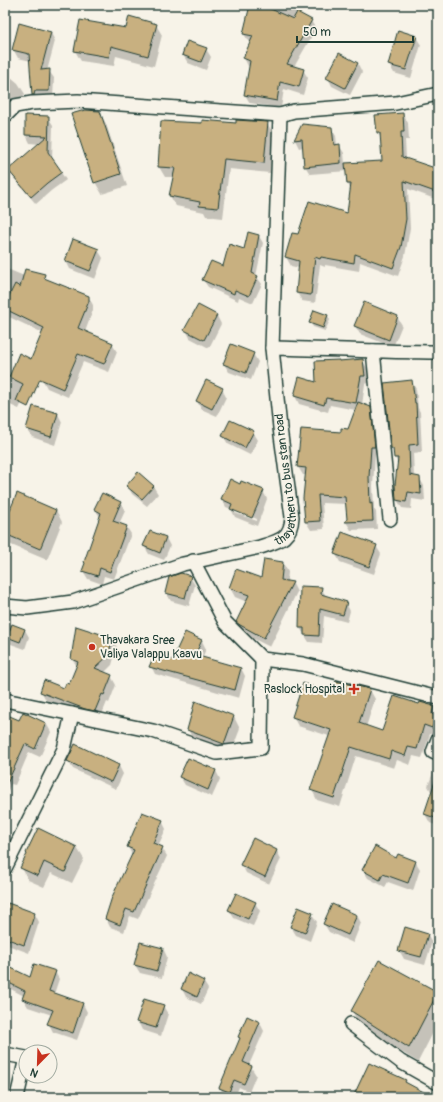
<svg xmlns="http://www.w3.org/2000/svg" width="443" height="1102" viewBox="0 0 443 1102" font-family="Pangolin,sans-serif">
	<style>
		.shadow { fill: #0003; fill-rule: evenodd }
		.building { fill: #c8b080; stroke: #1f3d34 }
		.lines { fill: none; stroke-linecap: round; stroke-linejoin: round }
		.street-casing { stroke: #1f3d34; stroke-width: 16 }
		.street { stroke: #f7f3e8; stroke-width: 13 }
		.poi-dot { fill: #c8321e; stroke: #f7f3e8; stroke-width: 1.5 }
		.labels { text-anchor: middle; stroke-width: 4; stroke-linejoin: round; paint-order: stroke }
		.street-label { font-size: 12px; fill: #1f3d34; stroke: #f7f3e8 }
		.poi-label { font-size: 12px; fill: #1f3d34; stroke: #f7f3e8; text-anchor: start }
	</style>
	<rect width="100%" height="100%" fill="#f7f3e8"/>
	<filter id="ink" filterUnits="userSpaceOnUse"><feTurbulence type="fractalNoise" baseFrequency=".025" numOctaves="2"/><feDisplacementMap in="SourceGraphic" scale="8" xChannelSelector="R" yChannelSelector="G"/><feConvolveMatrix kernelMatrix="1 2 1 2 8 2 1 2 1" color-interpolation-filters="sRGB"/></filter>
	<g filter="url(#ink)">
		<g class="shadow">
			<path d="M 55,5 L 73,5 L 71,11 Z"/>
			<path d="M 251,5 L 298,5 L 296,12 L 311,21 L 316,29 L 294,67 L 303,70 L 308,78 L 303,95 L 284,89 L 281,108 L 250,103 L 245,95 L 250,67 L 248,66 L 244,58 L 251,42 L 248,41 L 244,34 Z"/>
			<path d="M 156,25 L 162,35 L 154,66 L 116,56 L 114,66 L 81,61 L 75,51 L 127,29 Z"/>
			<path d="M 51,33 L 55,41 L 47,71 L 49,71 L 54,78 L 53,98 L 37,103 L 33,95 L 31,61 L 18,58 L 13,49 Z"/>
			<path d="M 416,37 L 421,45 L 411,78 L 394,73 L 389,65 Z"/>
			<path d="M 206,49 L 211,57 L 206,70 L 188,63 L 183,55 Z"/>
			<path d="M 358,64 L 362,72 L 350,95 L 332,86 L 328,78 Z"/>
			<path d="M 5,72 L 18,83 L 25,94 L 16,105 L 5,105 Z"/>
			<path d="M 99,111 L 106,124 L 127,186 L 102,194 L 95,182 Z"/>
			<path d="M 403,114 L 408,123 L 409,140 L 405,140 L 406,159 L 438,170 L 438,233 L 437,232 L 432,224 L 435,199 L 408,189 L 410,228 L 405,256 L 398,276 L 360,262 L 359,271 L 325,265 L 325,267 L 320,265 L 315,303 L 302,301 L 297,293 L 299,268 L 291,266 L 286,257 L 299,236 L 348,214 L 351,191 L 348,184 L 347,171 L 310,174 L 305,166 L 303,147 L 299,148 L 295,140 L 302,125 L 331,128 L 336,136 L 337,145 L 339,145 L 344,153 L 345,164 L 383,162 L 382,140 L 378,133 L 377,116 Z"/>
			<path d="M 26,116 L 48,117 L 53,125 L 52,159 L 66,180 L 52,190 L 36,204 L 14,178 L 11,174 L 5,214 L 5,166 L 6,166 L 9,170 L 40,144 L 30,143 L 26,135 Z"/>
			<path d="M 267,123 L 273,133 L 270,173 L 229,169 L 223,218 L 206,216 L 204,212 L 176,206 L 170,196 L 174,177 L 165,177 L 159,167 L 237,124 Z"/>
			<path d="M 259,236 L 263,243 L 256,276 L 262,284 L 253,303 L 239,297 L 238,301 L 208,287 L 203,280 L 223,268 L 245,250 Z"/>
			<path d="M 98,250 L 103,258 L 95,279 L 70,269 L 66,261 Z"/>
			<path d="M 5,268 L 24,276 L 44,275 L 47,281 L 88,296 L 93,305 L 93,310 L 85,332 L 112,344 L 117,352 L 109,372 L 83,362 L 68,397 L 47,388 L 42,379 L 43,333 L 5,315 Z"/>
			<path d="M 198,306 L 217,316 L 221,324 L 209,348 L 190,338 L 186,330 Z"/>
			<path d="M 328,316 L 330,320 L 325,331 L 313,327 L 311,323 Z"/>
			<path d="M 397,317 L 402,325 L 393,347 L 360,334 L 355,326 Z"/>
			<path d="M 253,354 L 258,362 L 251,380 L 229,372 L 224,364 Z"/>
			<path d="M 20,355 L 37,369 L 19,409 L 6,403 L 5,405 L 5,387 Z"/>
			<path d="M 362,360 L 367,368 L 369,383 L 365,384 L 362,405 L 370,408 L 375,416 L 379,455 L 375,455 L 373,486 L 374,509 L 376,512 L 377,529 L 351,530 L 346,522 L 348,519 L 347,504 L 322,503 L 324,529 L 311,530 L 306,522 L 304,498 L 306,475 L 303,475 L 298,467 L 341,433 L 349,430 L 356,410 L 330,405 L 328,412 L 299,404 L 295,396 L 317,383 L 339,362 Z"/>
			<path d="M 411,381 L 416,389 L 418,408 L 420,412 L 422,452 L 413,453 L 414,477 L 419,477 L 424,486 L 425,501 L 412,499 L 411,509 L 402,508 L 397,500 L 398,464 L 395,457 L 395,453 L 392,448 Z"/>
			<path d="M 222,389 L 226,397 L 217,416 L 201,409 L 197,401 Z"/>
			<path d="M 34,407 L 58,414 L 62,422 L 55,445 L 32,437 L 27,429 Z"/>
			<path d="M 438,425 L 438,445 L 434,439 Z"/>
			<path d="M 253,432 L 258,440 L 250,455 L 228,444 L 223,436 Z"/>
			<path d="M 240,485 L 263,491 L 267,499 L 257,526 L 235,517 L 231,509 L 226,507 L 222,499 ZM 235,510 L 257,519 L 257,521 L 235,513 Z"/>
			<path d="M 128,486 L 153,486 L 158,494 L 147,506 L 132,494 Z"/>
			<path d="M 121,503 L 125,511 L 119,524 L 126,526 L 131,534 L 114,579 L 104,576 L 102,584 L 88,579 L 83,571 L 100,517 L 95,509 Z"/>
			<path d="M 56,510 L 62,522 L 47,560 L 9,544 L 5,538 L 5,525 Z"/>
			<path d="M 166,538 L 170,546 L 164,560 L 149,554 L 144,546 Z"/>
			<path d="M 376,546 L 381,554 L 374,574 L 340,562 L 335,553 Z"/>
			<path d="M 283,563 L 288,572 L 287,582 L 292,582 L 297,592 L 270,647 L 246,635 L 243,631 L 237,621 L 247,602 L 235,597 L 230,588 L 262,579 Z"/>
			<path d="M 190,577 L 195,585 L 189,606 L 171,601 L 166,593 Z"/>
			<path d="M 321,588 L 326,596 L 346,603 L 350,611 L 347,622 L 324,616 L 322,643 L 309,642 L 300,628 Z"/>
			<path d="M 5,622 L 25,630 L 29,637 L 25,649 L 11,644 L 5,643 Z"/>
			<path d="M 112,638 L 117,647 L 112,665 L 104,673 L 111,676 L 116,685 L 109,703 L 107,702 L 100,719 L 91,717 L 46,700 L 41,691 L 65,689 L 69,686 L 77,666 L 72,659 Z"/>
			<path d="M 202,641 L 206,649 L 202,658 L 241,668 L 245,676 L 239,698 L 155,674 L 151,666 L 173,662 Z"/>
			<path d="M 370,690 L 375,699 L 366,727 L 383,732 L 420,705 L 434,706 L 438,714 L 438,737 L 430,734 L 422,758 L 413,756 L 410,765 L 397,760 L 394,768 L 356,756 L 340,807 L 317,800 L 312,790 L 329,736 L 298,726 L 293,717 L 332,694 Z"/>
			<path d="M 5,715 L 20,721 L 46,723 L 51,732 L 40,757 L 29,752 L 15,785 L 11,784 L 5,797 Z"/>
			<path d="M 234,717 L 240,729 L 230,755 L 195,742 L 188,730 Z"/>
			<path d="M 76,745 L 119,766 L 123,774 L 116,789 L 73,769 L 68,761 Z"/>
			<path d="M 436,764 L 438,765 L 438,826 L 430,823 L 425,814 L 432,793 L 428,786 Z"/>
			<path d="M 216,771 L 220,779 L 212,797 L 185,785 L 180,777 Z"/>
			<path d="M 162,821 L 166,829 L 158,846 L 162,848 L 167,856 L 138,919 L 130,916 L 124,932 L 110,927 L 106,919 L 132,855 L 128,847 Z"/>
			<path d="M 254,840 L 277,851 L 281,859 L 269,884 L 246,873 L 242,865 Z"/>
			<path d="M 77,848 L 84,859 L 72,883 L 51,873 L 44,887 L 28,880 L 22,868 Z"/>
			<path d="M 397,859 L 415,861 L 420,869 L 413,891 L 388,882 L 385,887 L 368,878 L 363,870 Z"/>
			<path d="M 255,903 L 260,911 L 253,926 L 234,918 L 229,910 Z"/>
			<path d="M 8,905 L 35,914 L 39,922 L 29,953 L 5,944 L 5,914 Z"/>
			<path d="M 312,914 L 317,922 L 310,941 L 296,935 L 291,927 Z"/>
			<path d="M 357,915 L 361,923 L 353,943 L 329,932 L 324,924 Z"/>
			<path d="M 427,934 L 432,942 L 425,965 L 404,959 L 399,950 Z"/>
			<path d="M 163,948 L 167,957 L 162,978 L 140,973 L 135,965 Z"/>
			<path d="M 55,972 L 59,979 L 54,994 L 83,1004 L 87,1012 L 77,1040 L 53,1032 L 49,1024 L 52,1015 L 28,1007 L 23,999 L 24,996 L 7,987 L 5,983 L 5,975 L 30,979 Z"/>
			<path d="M 203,981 L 208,989 L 201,1004 L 186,997 L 182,989 Z"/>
			<path d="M 437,992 L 438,1023 L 418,1062 L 361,1027 L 352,1011 Z"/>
			<path d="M 163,1006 L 168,1014 L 161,1036 L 142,1030 L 138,1022 Z"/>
			<path d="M 248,1018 L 260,1023 L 264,1031 L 249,1065 L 251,1067 L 256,1075 L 249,1092 L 239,1087 L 235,1097 L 227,1097 L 225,1096 L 220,1088 L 240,1040 L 239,1037 Z"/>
			<path d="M 5,1091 L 6,1092 L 9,1097 L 5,1097 Z"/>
		</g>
		<g class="building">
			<path d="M 250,5 L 262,5 L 293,19 L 297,12 L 312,20 L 287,64 L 304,69 L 299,87 L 280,82 L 277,101 L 244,95 L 250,61 L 243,58 L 253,36 L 243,34 Z"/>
			<path d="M 129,16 L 157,24 L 148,56 L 111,46 L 109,57 L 74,51 L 80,20 L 126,28 Z"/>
			<path d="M 19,23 L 51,32 L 41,70 L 50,69 L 49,91 L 35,91 L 34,95 L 32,95 L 29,54 L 12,50 Z"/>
			<path d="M 398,30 L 417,36 L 406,70 L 388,65 Z"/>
			<path d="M 187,41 L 207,48 L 201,62 L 182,55 Z"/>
			<path d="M 339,53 L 358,63 L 345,88 L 326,78 Z"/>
			<path d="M 85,110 L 100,111 L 121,174 L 94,183 L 71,114 Z"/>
			<path d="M 403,113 L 404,132 L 401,132 L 402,157 L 438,169 L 438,193 L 404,181 L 406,219 L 401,247 L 393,268 L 355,254 L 354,263 L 321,257 L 320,259 L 315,257 L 311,295 L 296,293 L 299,261 L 285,257 L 292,233 L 298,234 L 309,201 L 347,213 L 351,184 L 347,184 L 345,163 L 382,161 L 380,133 L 377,133 L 375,115 Z"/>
			<path d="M 25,115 L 49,116 L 48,152 L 62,172 L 47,183 L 31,197 L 8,170 L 47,136 L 25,135 Z"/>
			<path d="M 202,120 L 236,123 L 236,120 L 268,122 L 264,163 L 224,159 L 218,208 L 199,206 L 200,202 L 169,196 L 175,168 L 158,167 L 161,121 L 202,123 Z"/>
			<path d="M 302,124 L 332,127 L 334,145 L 340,144 L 341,163 L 304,167 L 302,139 L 294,140 Z"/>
			<path d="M 248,232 L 259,235 L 252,273 L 258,276 L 249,296 L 235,290 L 234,294 L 202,280 L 211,261 L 223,266 L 229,244 L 244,249 Z"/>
			<path d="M 73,239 L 99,249 L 90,271 L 65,261 Z"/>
			<path d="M 25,269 L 45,274 L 44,278 L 89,296 L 89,301 L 78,328 L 113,343 L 104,364 L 78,354 L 63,389 L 40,379 L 28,407 L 16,401 L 23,384 L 9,377 L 19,353 L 31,359 L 44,328 L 5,309 L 5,304 L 15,284 L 20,287 Z"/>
			<path d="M 364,302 L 398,316 L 389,340 L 354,326 Z"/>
			<path d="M 198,305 L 217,315 L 204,340 L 184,330 Z"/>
			<path d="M 314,310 L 328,315 L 323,328 L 309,323 Z"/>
			<path d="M 231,344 L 254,353 L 246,373 L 223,364 Z"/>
			<path d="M 363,359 L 365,376 L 361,376 L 356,403 L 326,398 L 324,405 L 294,396 L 299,377 L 316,382 L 315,361 L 339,360 L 339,361 Z"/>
			<path d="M 206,380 L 223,388 L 212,409 L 196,401 Z"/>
			<path d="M 412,380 L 415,403 L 416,403 L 418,444 L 409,445 L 410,475 L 420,477 L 421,494 L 408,492 L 406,502 L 396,500 L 395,485 L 398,458 L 394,458 L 393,449 L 391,448 L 384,383 Z"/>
			<path d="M 358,402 L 371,407 L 375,447 L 371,447 L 369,477 L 370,504 L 372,503 L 373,521 L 345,522 L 347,519 L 345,497 L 318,495 L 320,521 L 305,522 L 303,498 L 306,468 L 297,467 L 301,429 L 341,432 L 341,428 L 348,429 Z"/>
			<path d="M 33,406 L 58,413 L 51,437 L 26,429 Z"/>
			<path d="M 230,420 L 254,431 L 245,448 L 222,436 Z"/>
			<path d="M 138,472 L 154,486 L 142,499 L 126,486 Z"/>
			<path d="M 230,479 L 240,484 L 241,481 L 264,490 L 252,518 L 230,509 L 232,504 L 221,499 Z"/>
			<path d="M 17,493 L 56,510 L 40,549 L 5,534 L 5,522 Z"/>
			<path d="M 102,493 L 121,502 L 113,521 L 127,526 L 110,572 L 100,568 L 98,576 L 82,571 L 85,563 L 84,562 L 101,513 L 94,509 Z"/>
			<path d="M 150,531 L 166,537 L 160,553 L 143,546 Z"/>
			<path d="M 342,532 L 377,545 L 369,567 L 334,554 Z"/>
			<path d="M 264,559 L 283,562 L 281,580 L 293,582 L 264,638 L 240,625 L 236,622 L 249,595 L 229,588 L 236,569 L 261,578 Z"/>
			<path d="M 181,573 L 191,576 L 185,598 L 165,593 L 169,577 Z"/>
			<path d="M 300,586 L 322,587 L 321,594 L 347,602 L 343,615 L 320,609 L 319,636 L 304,635 L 304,628 L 299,628 Z"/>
			<path d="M 12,624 L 25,629 L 20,642 L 7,637 Z"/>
			<path d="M 76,626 L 113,638 L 108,656 L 95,668 L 112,675 L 104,695 L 102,694 L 95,711 L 85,709 L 40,692 L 44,680 L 64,688 L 66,683 L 69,684 L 78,662 L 71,659 Z"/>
			<path d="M 185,632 L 202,640 L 195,655 L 241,668 L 235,690 L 149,667 L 155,653 L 172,660 Z"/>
			<path d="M 336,681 L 370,689 L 359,723 L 382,731 L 394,696 L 419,704 L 420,702 L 434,706 L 432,714 L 437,715 L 432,728 L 424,725 L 417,749 L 408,747 L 405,756 L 391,751 L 389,759 L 351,747 L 334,798 L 310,790 L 331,730 L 292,717 L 303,683 L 331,693 Z"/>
			<path d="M 195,701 L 234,716 L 224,744 L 187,730 Z"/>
			<path d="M 23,712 L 46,723 L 35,749 L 25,744 L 5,788 L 5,714 L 19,720 Z"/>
			<path d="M 75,744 L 119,765 L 111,782 L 67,761 Z"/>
			<path d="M 188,758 L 216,770 L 208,790 L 179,777 Z"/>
			<path d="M 436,778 L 438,779 L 438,819 L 424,814 Z"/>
			<path d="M 142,812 L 163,820 L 153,843 L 163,847 L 134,912 L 126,909 L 120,925 L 105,919 L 112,897 L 134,850 L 127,847 Z"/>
			<path d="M 38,828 L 77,847 L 65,872 L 44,862 L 38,876 L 20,868 L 27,854 L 26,853 Z"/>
			<path d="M 253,838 L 277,850 L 265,877 L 240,865 Z"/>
			<path d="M 375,846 L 396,858 L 398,854 L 416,861 L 408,883 L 383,874 L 380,880 L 362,870 Z"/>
			<path d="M 236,893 L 256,902 L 248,919 L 228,910 Z"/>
			<path d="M 8,903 L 35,913 L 24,945 L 5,938 L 5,911 Z"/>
			<path d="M 332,904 L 357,915 L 348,935 L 323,924 Z"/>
			<path d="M 298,907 L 313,913 L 305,933 L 290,927 Z"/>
			<path d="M 405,927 L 428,934 L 421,957 L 398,951 Z"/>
			<path d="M 140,942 L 163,948 L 157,971 L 134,965 Z"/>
			<path d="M 379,960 L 438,992 L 409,1048 L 351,1011 Z"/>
			<path d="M 34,964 L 56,971 L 49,991 L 83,1003 L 73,1033 L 47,1024 L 53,1010 L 22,999 L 25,991 L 5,981 L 5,965 L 30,977 Z"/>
			<path d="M 188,973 L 204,981 L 197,997 L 181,989 Z"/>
			<path d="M 144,999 L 164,1005 L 156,1028 L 136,1022 Z"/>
			<path d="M 247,1016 L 260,1022 L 243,1062 L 252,1066 L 244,1084 L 234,1080 L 229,1092 L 219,1088 L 240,1038 L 238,1037 Z"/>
			<path d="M 369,1063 L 406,1080 L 405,1082 L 433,1097 L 353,1097 Z"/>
		</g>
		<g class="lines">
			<defs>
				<g id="street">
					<path d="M 5,116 L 15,106 L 32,103 L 78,101 L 280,115 L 294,111 L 396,103 L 438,94"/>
					<path d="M 272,348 L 280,115"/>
					<path d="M 373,351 L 390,519"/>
					<path d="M 193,561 L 225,622 L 262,659 L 303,664 L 438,698"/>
					<path id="s1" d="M 5,606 L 27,608 L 73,602 L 183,564 L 260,547 C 279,541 291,539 292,517 L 280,428 L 272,348 C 327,349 382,352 438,352"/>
					<path d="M 5,700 L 153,731 L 217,753 L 261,748 L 262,659"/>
					<path d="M 438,739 L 433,752 L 438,754"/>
					<path d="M 5,868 L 64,749 L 72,714"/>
					<path d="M 351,1024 L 401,1062 L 438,1083"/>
					<path d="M 5,1054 L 26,1058 L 17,1097"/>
				</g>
			</defs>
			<use href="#street" class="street-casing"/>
			<use href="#street" class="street"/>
		</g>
	</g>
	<g class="poi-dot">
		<circle cx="92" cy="647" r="4"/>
		<path d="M352 683h4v4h4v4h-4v4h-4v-4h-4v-4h4z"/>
	</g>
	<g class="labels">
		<g class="street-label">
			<text dy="4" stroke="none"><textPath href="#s1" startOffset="348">thayatheru to bus stan road</textPath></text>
		</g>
		<g class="poi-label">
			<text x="100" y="644">Thavakara Sree<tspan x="100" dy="14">Valiya Valappu Kaavu</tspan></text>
			<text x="345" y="693" text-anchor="end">Raslock Hospital</text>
		</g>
	</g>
	<rect width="443" height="1102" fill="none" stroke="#f7f3e8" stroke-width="20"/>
	<rect x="10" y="10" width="423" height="1082" fill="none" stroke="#1f3d34" stroke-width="1.5" filter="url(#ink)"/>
	<g transform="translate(38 1064) rotate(203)"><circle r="19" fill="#f7f3e8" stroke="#a1aaa0"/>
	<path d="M0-3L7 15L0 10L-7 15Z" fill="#c8321e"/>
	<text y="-6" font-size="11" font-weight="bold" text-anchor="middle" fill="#1f3d34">N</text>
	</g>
	<path d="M297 36v6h116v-6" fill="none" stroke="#1f3d34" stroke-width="2"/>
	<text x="303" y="36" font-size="12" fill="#1f3d34" stroke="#f7f3e8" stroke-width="3" paint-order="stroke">50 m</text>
</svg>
